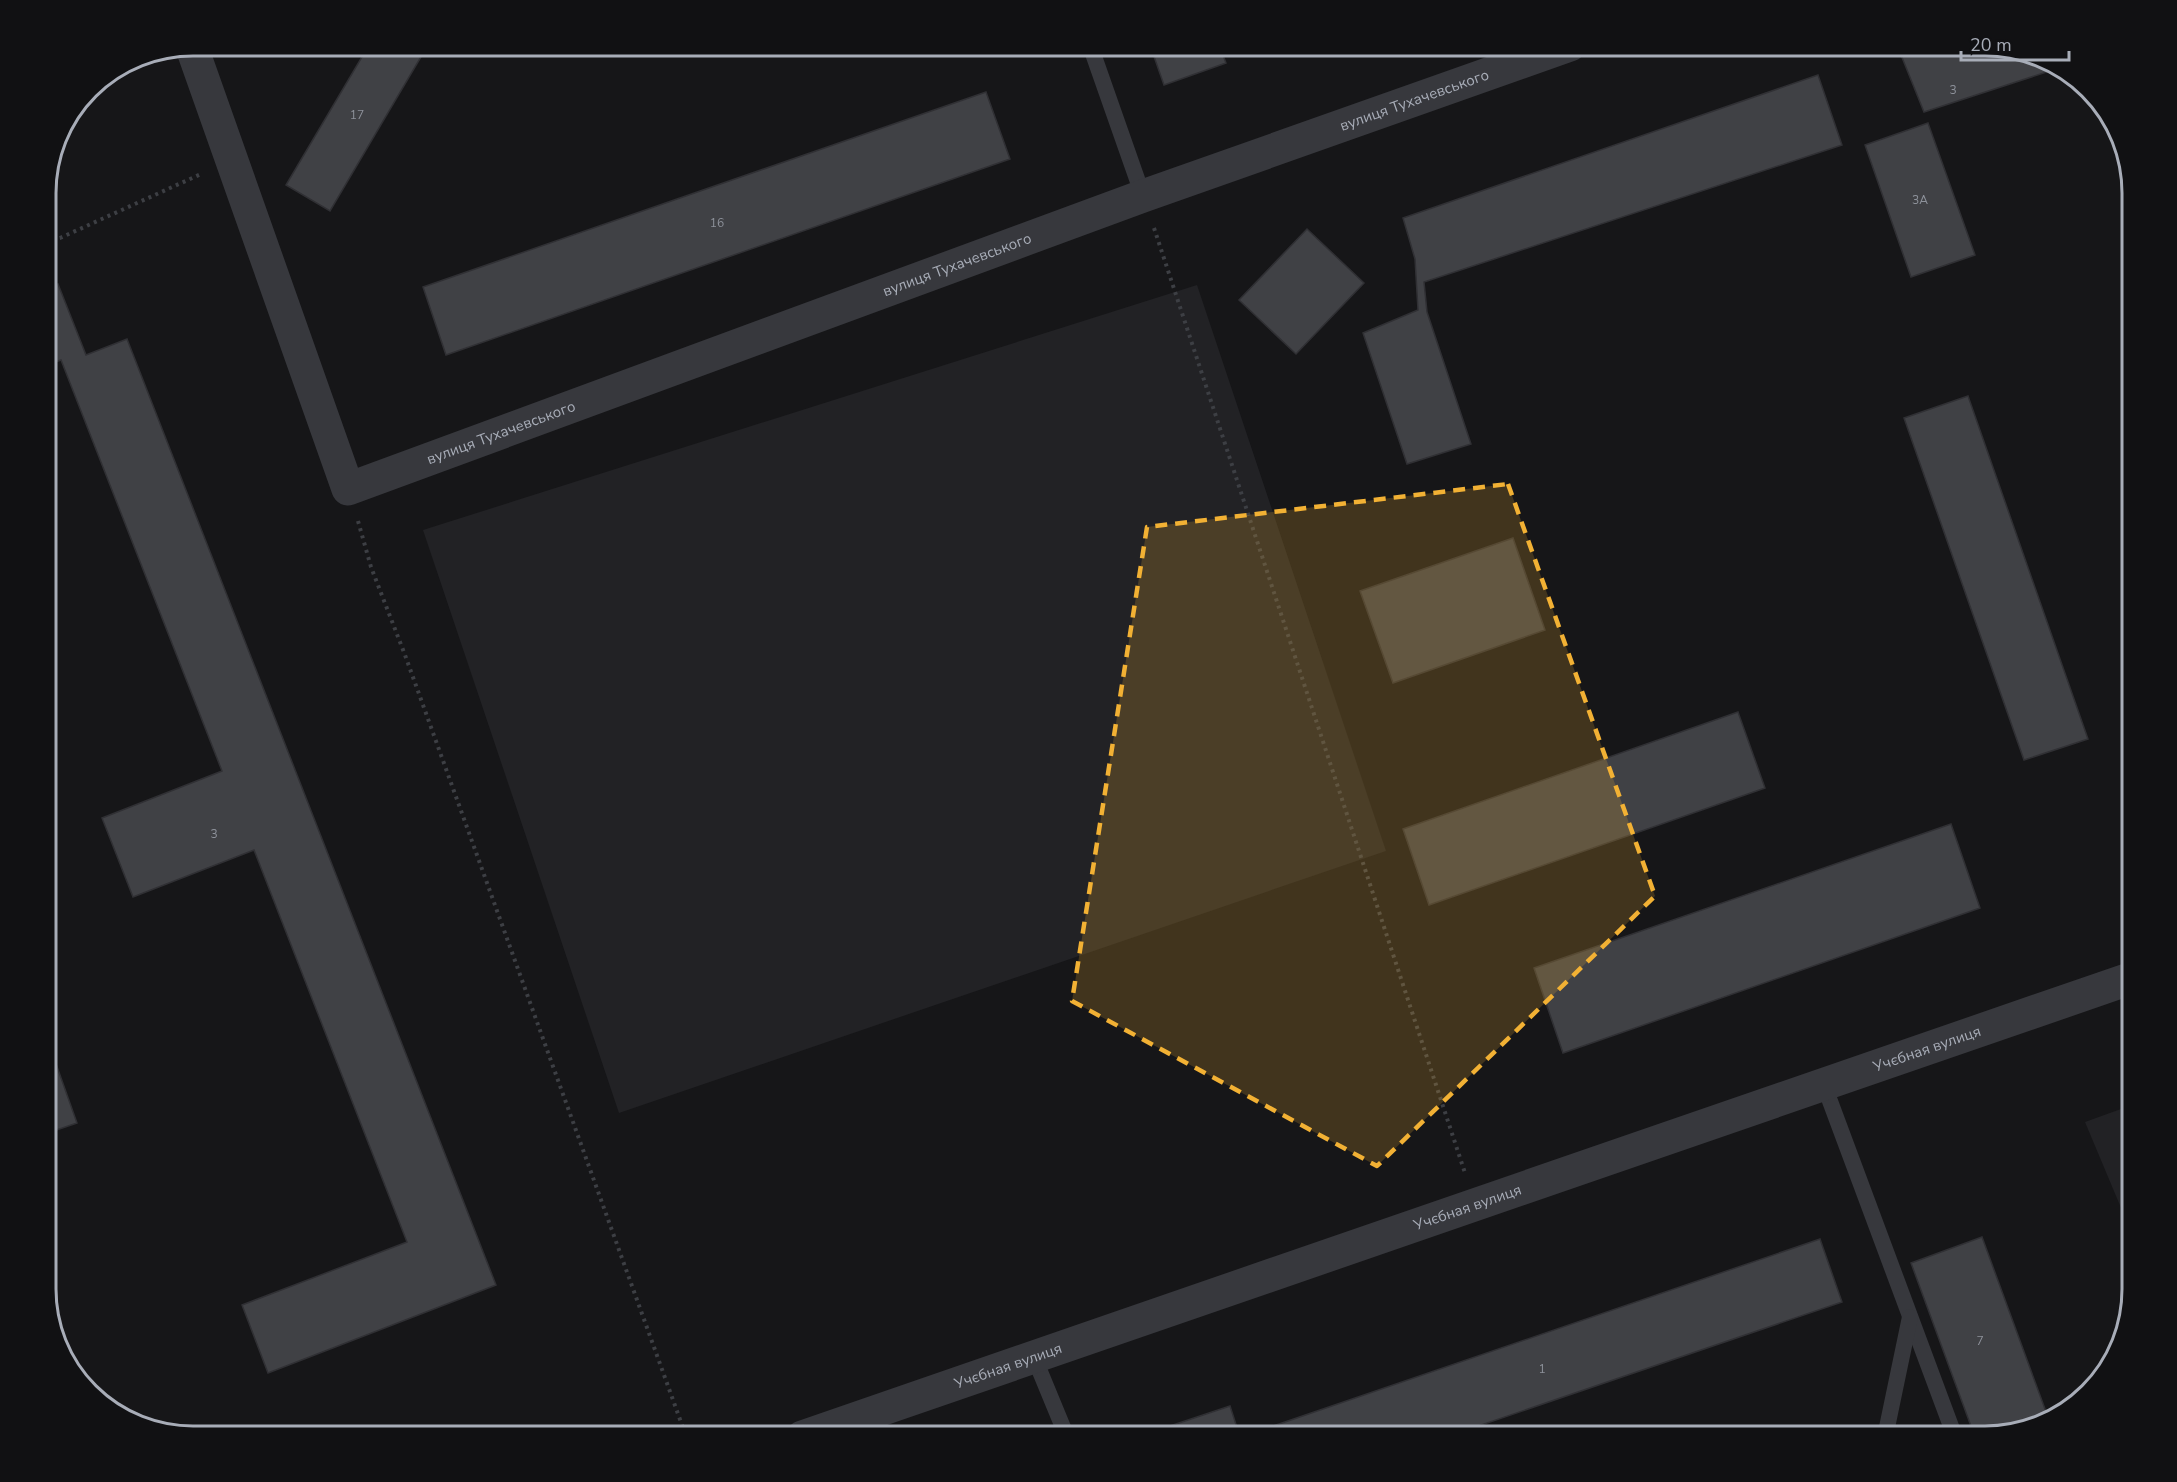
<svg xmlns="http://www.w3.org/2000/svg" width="2177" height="1482" viewBox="0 0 2177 1482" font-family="'Nunito Sans',sans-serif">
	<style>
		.built { fill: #222225 }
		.building { fill: #404145; stroke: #303034; stroke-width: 1.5 }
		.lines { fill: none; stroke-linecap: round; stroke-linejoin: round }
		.path { stroke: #3d3f44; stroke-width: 4; stroke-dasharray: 3 4.5; stroke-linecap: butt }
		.lane { stroke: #37383d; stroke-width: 16 }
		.street { stroke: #37383d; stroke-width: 33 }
		.marked { fill: #f2b134; fill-opacity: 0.2; stroke: #f2b134; stroke-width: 4.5; stroke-dasharray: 12 8; stroke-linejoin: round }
		.labels { text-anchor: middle; stroke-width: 6; stroke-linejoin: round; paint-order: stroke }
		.number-label { font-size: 12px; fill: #8e929b }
		.street-label { font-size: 15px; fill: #a8adb8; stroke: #111113 }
		.rim { fill: none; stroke: #a8adb8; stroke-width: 3 }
	</style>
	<rect width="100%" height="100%" fill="#161618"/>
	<g class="built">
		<path d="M 1197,285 L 1386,851 L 619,1113 L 423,530 Z"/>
		<path d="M 2132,1105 L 2132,1234 L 2085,1122 Z"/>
	</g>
	<g class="building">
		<path d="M 369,45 L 428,45 L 330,211 L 286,185 Z"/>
		<path d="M 1150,45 L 1219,45 L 1226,63 L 1164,85 Z"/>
		<path d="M 1897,45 L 1984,45 L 2059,68 L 1924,112 Z"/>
		<path d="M 1818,75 L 1842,145 L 1424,282 L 1427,312 L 1471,444 L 1407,464 L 1363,333 L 1418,310 L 1415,259 L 1403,218 Z"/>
		<path d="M 986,92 L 1010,159 L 446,355 L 423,287 Z"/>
		<path d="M 1928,123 L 1975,255 L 1911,277 L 1865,145 Z"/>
		<path d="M 1307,229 L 1364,283 L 1296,354 L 1239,300 Z"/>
		<path d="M 58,284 L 86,355 L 127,339 L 496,1285 L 268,1373 L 242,1305 L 407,1242 L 254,850 L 133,897 L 102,818 L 222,771 L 61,360 L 45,366 L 45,289 Z"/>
		<path d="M 1968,396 L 2088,739 L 2024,760 L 1904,418 Z"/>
		<path d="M 1513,538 L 1545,630 L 1393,683 L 1360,591 Z"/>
		<path d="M 1738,712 L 1765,788 L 1429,905 L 1403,829 Z"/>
		<path d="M 1951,824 L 1980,908 L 1563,1053 L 1534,968 Z"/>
		<path d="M 55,1061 L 77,1123 L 45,1134 L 45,1064 Z"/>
		<path d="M 1982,1237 L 2049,1420 L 1985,1437 L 1975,1437 L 1911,1263 Z"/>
		<path d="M 1820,1239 L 1842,1302 L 1446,1437 L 1241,1437 Z"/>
		<path d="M 1230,1406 L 1240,1437 L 1144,1437 L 1143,1435 Z"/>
	</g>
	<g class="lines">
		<g class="path">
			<path d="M 1154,228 L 1465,1173"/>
			<path d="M 45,241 L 60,238 L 201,174"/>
			<path d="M 358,521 L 371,567 L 405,655 L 682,1425 L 682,1437"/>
		</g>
		<g class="lane">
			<path d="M 1090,45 L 1143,196"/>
			<path d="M 1824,1085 L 1955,1437"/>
			<path d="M 1034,1357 L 1067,1437"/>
			<path d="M 1885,1437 L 1910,1317"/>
		</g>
		<g class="street">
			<path id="s1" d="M 191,45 L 348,489 L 1143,196 L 1570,45"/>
			<path id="s2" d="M 802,1437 L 2132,978"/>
		</g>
	</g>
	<path class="marked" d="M 1508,484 L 1655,896 L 1377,1166 L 1072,1001 L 1147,527 Z"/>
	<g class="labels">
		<g class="number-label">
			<text x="1953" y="94">3</text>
			<text x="357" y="119">17</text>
			<text x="1920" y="204">3А</text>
			<text x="717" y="227">16</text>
			<text x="214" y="838">3</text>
			<text x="1980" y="1345">7</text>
			<text x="1542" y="1373">1</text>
		</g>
		<g class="street-label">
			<text dy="5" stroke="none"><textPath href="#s1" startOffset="1606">вулиця Тухачевського</textPath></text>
			<text dy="5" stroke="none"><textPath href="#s1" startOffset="1120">вулиця Тухачевського</textPath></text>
			<text dy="5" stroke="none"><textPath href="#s1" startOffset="634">вулиця Тухачевського</textPath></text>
			<text dy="5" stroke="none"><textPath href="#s2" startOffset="1190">Учєбная вулиця</textPath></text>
			<text dy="5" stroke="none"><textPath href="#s2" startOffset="704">Учєбная вулиця</textPath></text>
			<text dy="5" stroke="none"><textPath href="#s2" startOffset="218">Учєбная вулиця</textPath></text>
		</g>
	</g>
	<path d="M0 0H2177V1482H0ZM193 56H1985A137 137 0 0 1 2122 193V1289A137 137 0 0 1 1985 1426H193A137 137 0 0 1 56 1289V193A137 137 0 0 1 193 56Z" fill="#111113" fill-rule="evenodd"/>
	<path class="rim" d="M193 56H1985A137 137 0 0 1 2122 193V1289A137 137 0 0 1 1985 1426H193A137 137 0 0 1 56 1289V193A137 137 0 0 1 193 56Z"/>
	<path d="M1961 51v9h108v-9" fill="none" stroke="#a8adb8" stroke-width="3"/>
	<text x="1970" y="51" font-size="18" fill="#a8adb8" stroke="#111113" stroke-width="4.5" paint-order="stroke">20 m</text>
</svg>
